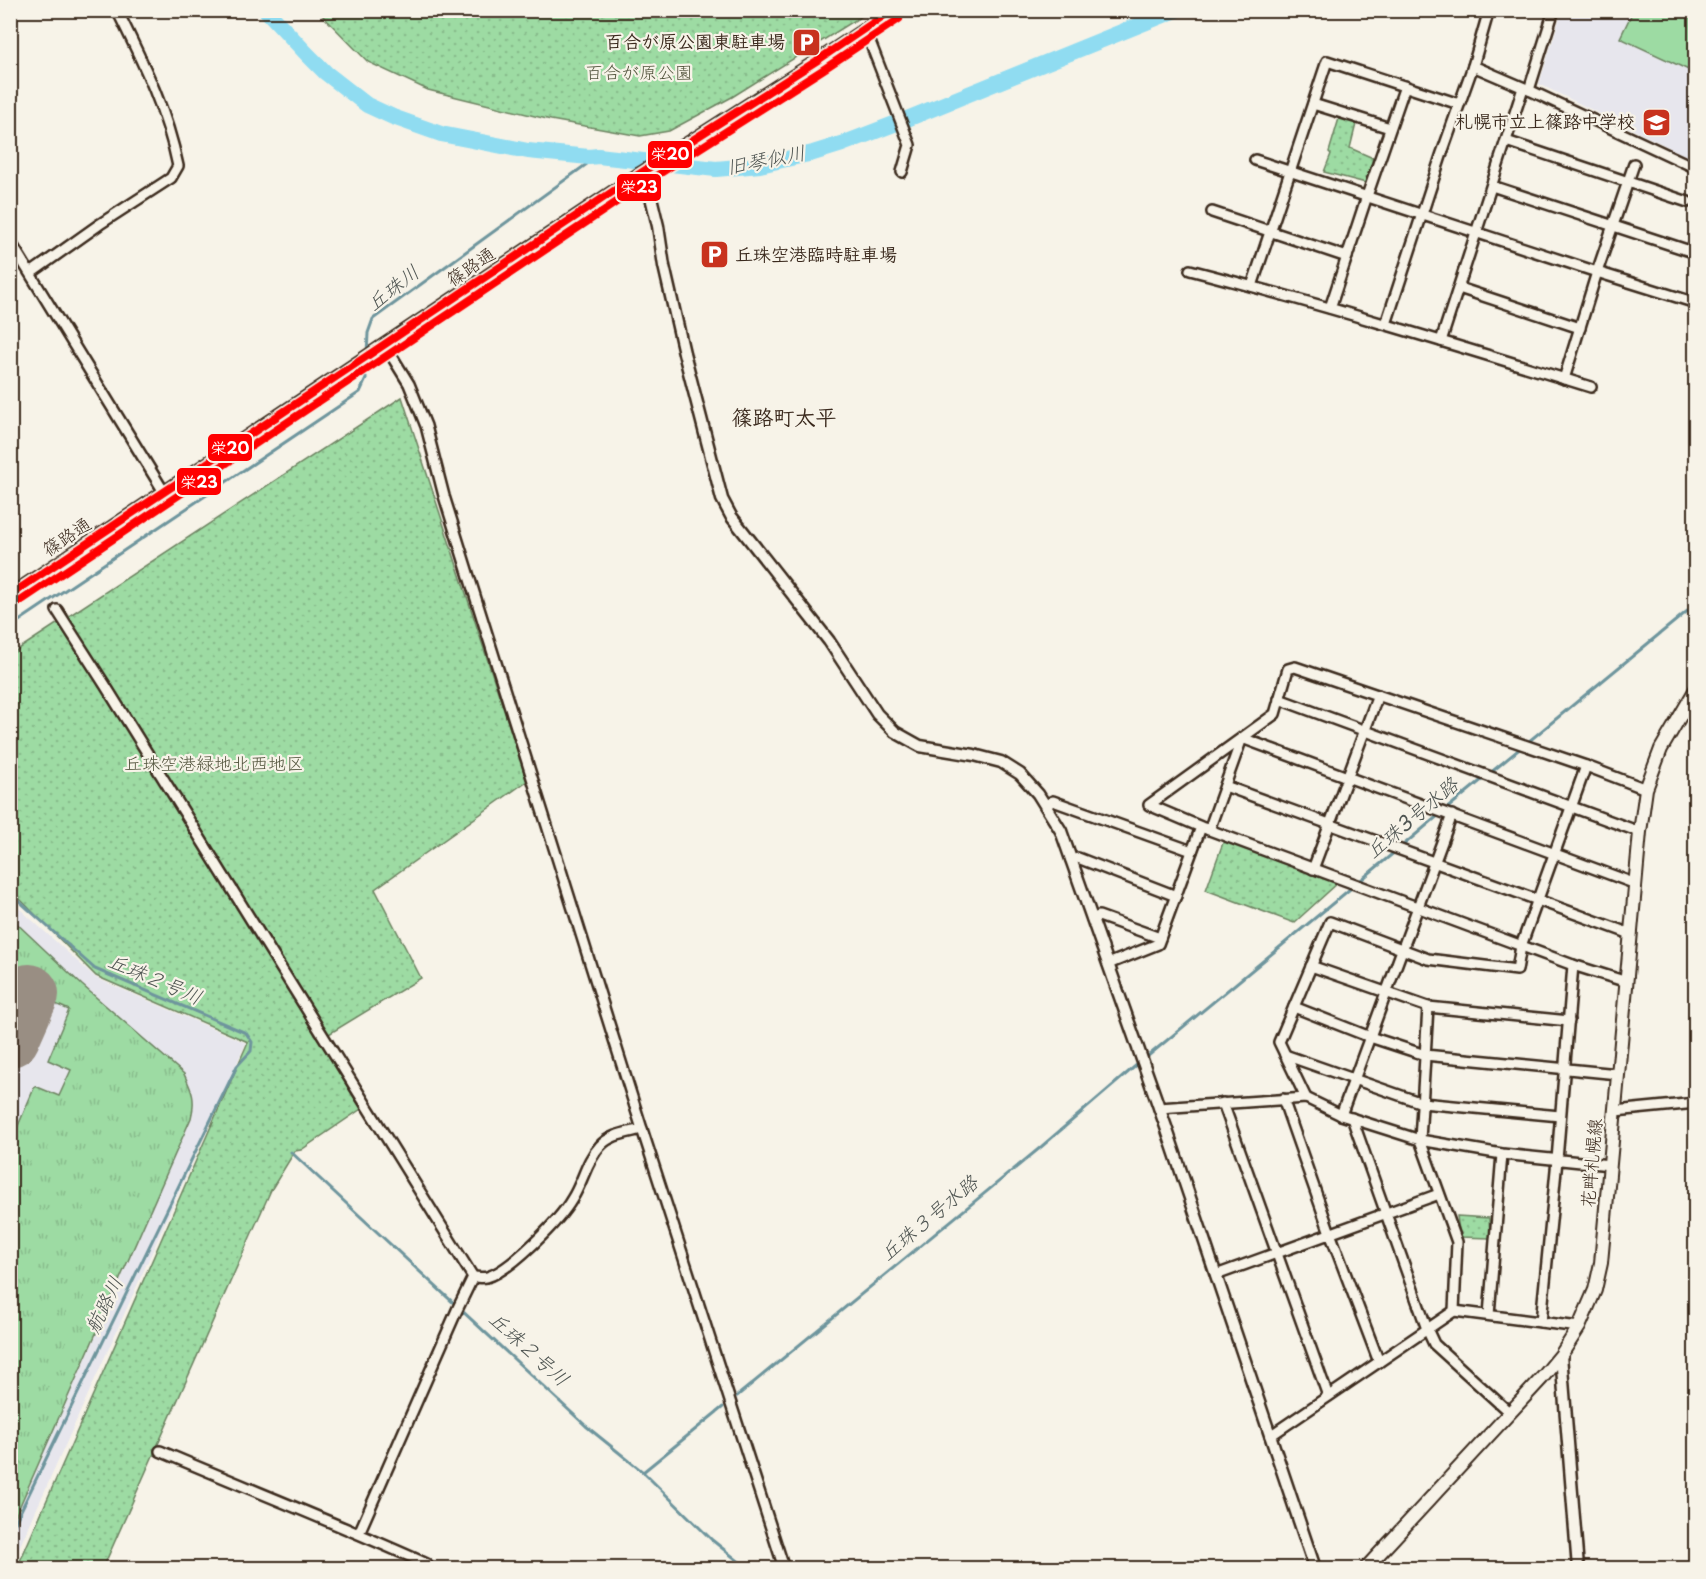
<svg xmlns="http://www.w3.org/2000/svg" width="1706" height="1579" viewBox="0 0 1706 1579" font-family="'Playpen Sans','Klee One',sans-serif">
	<style>
		.built { fill: #e7e6ed }
		.grass { fill: url(#grass-tufts); stroke: #6c8260; stroke-width: 1.5 }
		.park { fill: url(#park-dots); stroke: #6c8260; stroke-width: 1.5 }
		.garden { fill: #9ddba3; stroke: #6c8260; stroke-width: 1.5 }
		.lines { fill: none; stroke-linecap: round; stroke-linejoin: round }
		.stream { stroke: #6e959d; stroke-width: 3 }
		.river { stroke: #90dcf1; stroke-width: 16 }
		.runway { stroke: #998e83; stroke-width: 60 }
		.minor-casing { stroke: #3b2a1e; stroke-width: 14 }
		.tertiary-casing { stroke: #3b2a1e; stroke-width: 15 }
		.secondary-casing { stroke: #3b2a1e; stroke-width: 16 }
		.minor { stroke: #f7f3e8; stroke-width: 9 }
		.tertiary { stroke: #f7f3e8; stroke-width: 10 }
		.secondary { stroke: #f7f3e8; stroke-width: 12 }
		.bus-1-casing { stroke: #f7f3e8; stroke-width: 12 }
		.bus-2-casing { stroke: #f7f3e8; stroke-width: 12 }
		.bus-1 { stroke: #f00; stroke-width: 8 }
		.bus-2 { stroke: #f00; stroke-width: 8 }
		.labels { text-anchor: middle; stroke-width: 4.5; stroke-linejoin: round; paint-order: stroke }
		.poi-label { font-size: 18px; font-weight: bold; fill: #3b2a1e; stroke: #f7f3e8; text-anchor: end }
		.park-label { font-size: 18px; fill: #54563f; stroke: #f7f3e8 }
		.street-label { font-size: 18px; fill: #3b2a1e; stroke: #f7f3e8 }
		.water-label { font-size: 20px; font-style: italic; fill: #505653; stroke: #f7f3e8 }
		.quarter-label { font-size: 21px; font-weight: bold; fill: #3b2a1e; stroke: #f7f3e8 }
		.line-badge { stroke: #f7f3e8; stroke-width: 2 }
		.badge-label { font-size: 16px; text-anchor: middle; font-weight: bold; fill: #fff }
	</style>
	<defs>
		<pattern id="grass-tufts" width="24" height="20" patternUnits="userSpaceOnUse" patternTransform="scale(1.5)"><rect width="24" height="20" fill="#9ddba3"/><path d="M3 7l-1-3M5 7V3M7 7l1-3M15 17l-1-3M17 17v-4M19 17l1-3" fill="none" stroke="#88bc8c"/></pattern>
		<pattern id="park-dots" width="8" height="8" patternUnits="userSpaceOnUse" patternTransform="scale(1.5)"><rect width="8" height="8" fill="#9ddba3"/><path d="M2 2h.1M6 6h.1" fill="none" stroke="#88bc8c" stroke-width="1.8" stroke-linecap="round"/></pattern>
	</defs>
	<rect width="100%" height="100%" fill="#f7f3e8"/>
	<filter id="ink" filterUnits="userSpaceOnUse"><feTurbulence type="fractalNoise" baseFrequency=".0167" numOctaves="2"/><feDisplacementMap in="SourceGraphic" scale="12" xChannelSelector="R" yChannelSelector="G"/><feConvolveMatrix kernelMatrix="1 2 1 2 8 2 1 2 1" color-interpolation-filters="sRGB"/></filter>
	<g filter="url(#ink)">
		<g class="built">
			<path d="M 1562,11 L 1695,11 L 1695,160 L 1539,84 Z"/>
			<path d="M 11,901 L 96,978 L 246,1043 L 11,1566 Z"/>
		</g>
		<path class="grass" d="M 11,918 L 82,985 L 184,1074 C 192,1091 196,1099 191,1118 L 11,1526 L 11,1142 L 35,1086 L 59,1096 L 71,1070 L 48,1060 L 69,1010 L 11,984 Z"/>
		<g class="park">
			<path d="M 318,11 L 870,11 L 732,97 L 669,131 L 640,136 L 551,120 L 428,90 L 368,62 Z"/>
			<path d="M 1340,115 L 1357,120 L 1350,148 L 1373,158 L 1366,183 L 1324,172 L 1331,154 L 1329,152 Z"/>
			<path d="M 402,397 L 527,781 L 375,889 L 421,978 L 319,1040 L 361,1109 L 301,1150 L 295,1151 L 271,1190 L 103,1568 L 17,1568 L 248,1042 L 96,976 L 11,890 L 11,654 Z"/>
			<path d="M 1224,840 L 1339,882 L 1294,923 L 1206,890 Z"/>
			<path d="M 1457,1216 L 1489,1218 L 1490,1238 L 1460,1237 Z"/>
		</g>
		<path class="garden" d="M 1633,11 L 1695,11 L 1695,73 L 1620,38 Z"/>
		<g class="lines">
			<g class="stream">
				<path d="M 367,354 L 368,333 L 373,319 L 598,156"/>
				<path d="M 10,627 L 360,392 L 366,379 L 366,361"/>
				<path d="M 1489,774 L 1696,604"/>
				<path d="M 1445,810 L 1484,778"/>
				<path d="M 1401,847 L 1440,814"/>
				<path d="M 10,893 L 95,969 L 246,1033 L 252,1042 L 251,1051 L 237,1066 L 10,1533"/>
				<path d="M 1148,1056 L 1396,851"/>
				<path d="M 291,1152 L 586,1426 L 643,1472 L 712,1540 L 747,1568"/>
				<path d="M 737,1396 L 1041,1147 L 1139,1063"/>
				<path d="M 643,1472 L 723,1407"/>
			</g>
			<path class="river" d="M 266,10 L 306,53 L 326,73 L 367,105 L 393,117 L 441,134 L 528,151 L 589,157 L 598,156 L 716,169 L 760,165 L 813,153 L 842,144 L 907,119 L 1176,10"/>
			<path class="runway" d="M 10,1037 L 29,994"/>
			<defs>
				<g id="minor">
					<path d="M 865,29 L 910,145 L 902,172"/>
					<path d="M 1473,66 L 1529,90 L 1696,168"/>
					<path d="M 1529,90 L 1554,10"/>
					<path d="M 1313,104 L 1390,128"/>
					<path d="M 1506,141 L 1688,202"/>
					<path d="M 1255,160 L 1597,272 L 1696,303"/>
					<path d="M 1492,186 L 1696,253"/>
					<path d="M 1212,212 L 1347,257"/>
					<path d="M 10,241 L 164,492"/>
					<path d="M 1190,270 C 1325,305 1458,346 1591,387"/>
					<path d="M 31,273 L 100,224 L 171,178 L 178,166 C 166,108 143,63 117,10"/>
					<path d="M 1252,286 L 1327,61 L 1459,104"/>
					<path d="M 1459,288 L 1580,328"/>
					<path d="M 1330,308 L 1367,196 L 1405,86"/>
					<path d="M 1386,324 L 1442,153 L 1473,66 L 1489,10"/>
					<path d="M 1441,341 L 1523,88"/>
					<path d="M 385,345 L 409,384 L 426,426 L 444,496 L 472,586 L 642,1129 L 784,1568"/>
					<path d="M 1564,379 L 1597,272 L 1634,164"/>
					<path d="M 57,610 L 105,685 L 473,1277 L 457,1310 L 359,1533"/>
					<path d="M 1279,699 L 1640,832"/>
					<path d="M 1225,786 L 1631,934"/>
					<path d="M 1046,805 L 1053,801 L 1192,851"/>
					<path d="M 1204,828 L 1573,965 L 1627,982"/>
					<path d="M 1209,830 L 1242,738 L 1636,884"/>
					<path d="M 1071,860 L 1078,858 L 1176,896"/>
					<path d="M 1313,869 L 1378,695"/>
					<path d="M 1092,919 L 1099,916 L 1160,938"/>
					<path d="M 1108,964 L 1158,944 L 1201,827 L 1149,805 L 1275,714 L 1288,669 L 1295,667 L 1586,766 L 1646,789"/>
					<path d="M 1311,966 L 1428,1007 L 1569,1021"/>
					<path d="M 1294,1007 L 1370,1037 L 1425,1055 L 1618,1074"/>
					<path d="M 1428,1007 L 1420,1140 L 1457,1242 L 1454,1311"/>
					<path d="M 1285,1055 L 1422,1103 L 1560,1116"/>
					<path d="M 1306,1098 L 1279,1042 L 1330,922 L 1428,959 L 1517,970 L 1521,946 L 1586,766"/>
					<path d="M 1283,1099 L 1330,1233 L 1379,1362"/>
					<path d="M 1223,1103 L 1328,1396"/>
					<path d="M 1159,1108 L 1306,1098 L 1341,1115 L 1420,1140 L 1502,1154 L 1610,1165"/>
					<path d="M 1615,1111 L 1696,1103"/>
					<path d="M 1341,1115 L 1452,815"/>
					<path d="M 1352,1118 L 1427,1329 L 1434,1344 L 1510,1413"/>
					<path d="M 1216,1275 L 1439,1194"/>
					<path d="M 473,1277 C 477,1277 483,1278 487,1277 C 510,1271 560,1220 572,1199 C 583,1182 586,1161 600,1146 C 611,1134 627,1133 642,1129"/>
					<path d="M 1489,1315 L 1502,1154"/>
					<path d="M 1541,1322 L 1557,1160 L 1573,965"/>
					<path d="M 1270,1436 L 1454,1311 L 1579,1327"/>
					<path d="M 160,1451 C 249,1489 339,1524 427,1564 L 425,1568"/>
				</g>
				<g id="tertiary">
					<path d="M 639,174 L 650,193 L 658,226 L 664,266 L 684,353 L 722,499 L 731,516 L 829,641 L 877,714 L 895,732 L 920,746 L 974,755 L 1001,762 L 1020,774 L 1038,794 L 1061,831 L 1166,1127 L 1315,1568"/>
					<path d="M 10,595 L 639,174 L 818,60 L 893,10"/>
					<path d="M 1561,1355 L 1578,1568"/>
				</g>
				<path id="secondary" d="M 1366,1568 L 1542,1378 L 1561,1355 L 1579,1327 L 1595,1290 L 1601,1263 L 1640,832 L 1646,789 L 1661,749 L 1696,689"/>
			</defs>
			<use href="#minor" class="minor-casing"/>
			<use href="#tertiary" class="tertiary-casing"/>
			<use href="#secondary" class="secondary-casing"/>
			<use href="#minor" class="minor"/>
			<use href="#tertiary" class="tertiary"/>
			<use href="#secondary" class="secondary"/>
			<defs>
				<path id="bus-1" d="M 10,595 L 639,174 L 818,60 L 892,10"/>
				<path id="bus-2" d="M 16,604 L 645,183 L 824,69 L 899,19"/>
			</defs>
			<use href="#bus-1" class="bus-1-casing"/>
			<use href="#bus-2" class="bus-2-casing"/>
			<use href="#bus-1" class="bus-1"/>
			<use href="#bus-2" class="bus-2"/>
		</g>
	</g>
	<defs>
		<symbol id="parking-square" viewBox="-11 -11 22 22"><rect x="-9" y="-9" width="18" height="18" rx="4" fill="#c8321e" stroke="#f7f3e8"/><path d="M-3.5-5.5H1a3.5 3.5 0 0 1 0 7H-1V5.5H-3.5ZM-1-3.4V-.6H.8a1.4 1.4 0 0 0 0-2.8Z" fill="#fff"/></symbol>
		<symbol id="school-square" viewBox="-11 -11 22 22"><rect x="-9" y="-9" width="18" height="18" rx="4" fill="#c8321e" stroke="#f7f3e8"/><path d="M0-5L7-2L0 1L-7-2ZM-4 1L0 2.5L4 1V4Q0 6-4 4Z" fill="#fff"/></symbol>
	</defs>
	<g fill-rule="evenodd">
		<use href="#parking-square" x="790" y="26" width="33" height="33"/>
		<use href="#school-square" x="1640" y="106" width="33" height="33"/>
		<use href="#parking-square" x="698" y="238" width="33" height="33"/>
	</g>
	<g class="labels">
		<g class="poi-label">
			<text x="785" y="48">百合が原公園東駐車場</text>
			<text x="1635" y="128">札幌市立上篠路中学校</text>
			<text x="735" y="261" text-anchor="start">丘珠空港臨時駐車場</text>
		</g>
		<g class="park-label">
			<text x="639" y="79">百合が原公園</text>
			<text x="214" y="770">丘珠空港緑地北西地区</text>
		</g>
		<g class="street-label">
			<text transform="translate(471 267) rotate(-34)" y="6">篠路通</text>
			<text transform="translate(67 537) rotate(-34)" y="6">篠路通</text>
			<text transform="translate(1592 1163) rotate(-85)" y="6">花畔札幌線</text>
		</g>
		<g class="water-label">
			<text transform="translate(766 160) rotate(-11)" y="7">旧琴似川</text>
			<text transform="translate(393 288) rotate(-38)" y="7">丘珠川</text>
			<text transform="translate(1412 818) rotate(-40)" y="7">丘珠3号水路</text>
			<text transform="translate(155 979) rotate(23)" y="7">丘珠２号川</text>
			<text transform="translate(929 1218) rotate(-40)" y="7">丘珠３号水路</text>
			<text transform="translate(104 1305) rotate(-64)" y="7">航路川</text>
			<text transform="translate(529 1349) rotate(42)" y="7">丘珠２号川</text>
		</g>
		<g class="quarter-label">
			<text x="784" y="425">篠路町太平</text>
		</g>
	</g>
	<g class="line-badge">
		<rect x="647" y="140" width="46" height="29" rx="6" fill="#f00"/>
		<rect x="616" y="173" width="46" height="29" rx="6" fill="#f00"/>
		<rect x="207" y="433" width="46" height="29" rx="6" fill="#f00"/>
		<rect x="176" y="467" width="46" height="29" rx="6" fill="#f00"/>
	</g>
	<g class="badge-label">
		<text x="670" y="160">栄20</text>
		<text x="639" y="193">栄23</text>
		<text x="230" y="454">栄20</text>
		<text x="199" y="488">栄23</text>
	</g>
	<rect width="1706" height="1579" fill="none" stroke="#f7f3e8" stroke-width="36"/>
	<rect x="18" y="18" width="1670" height="1543" fill="none" stroke="#3b2a1e" stroke-width="2" filter="url(#ink)"/>
</svg>
